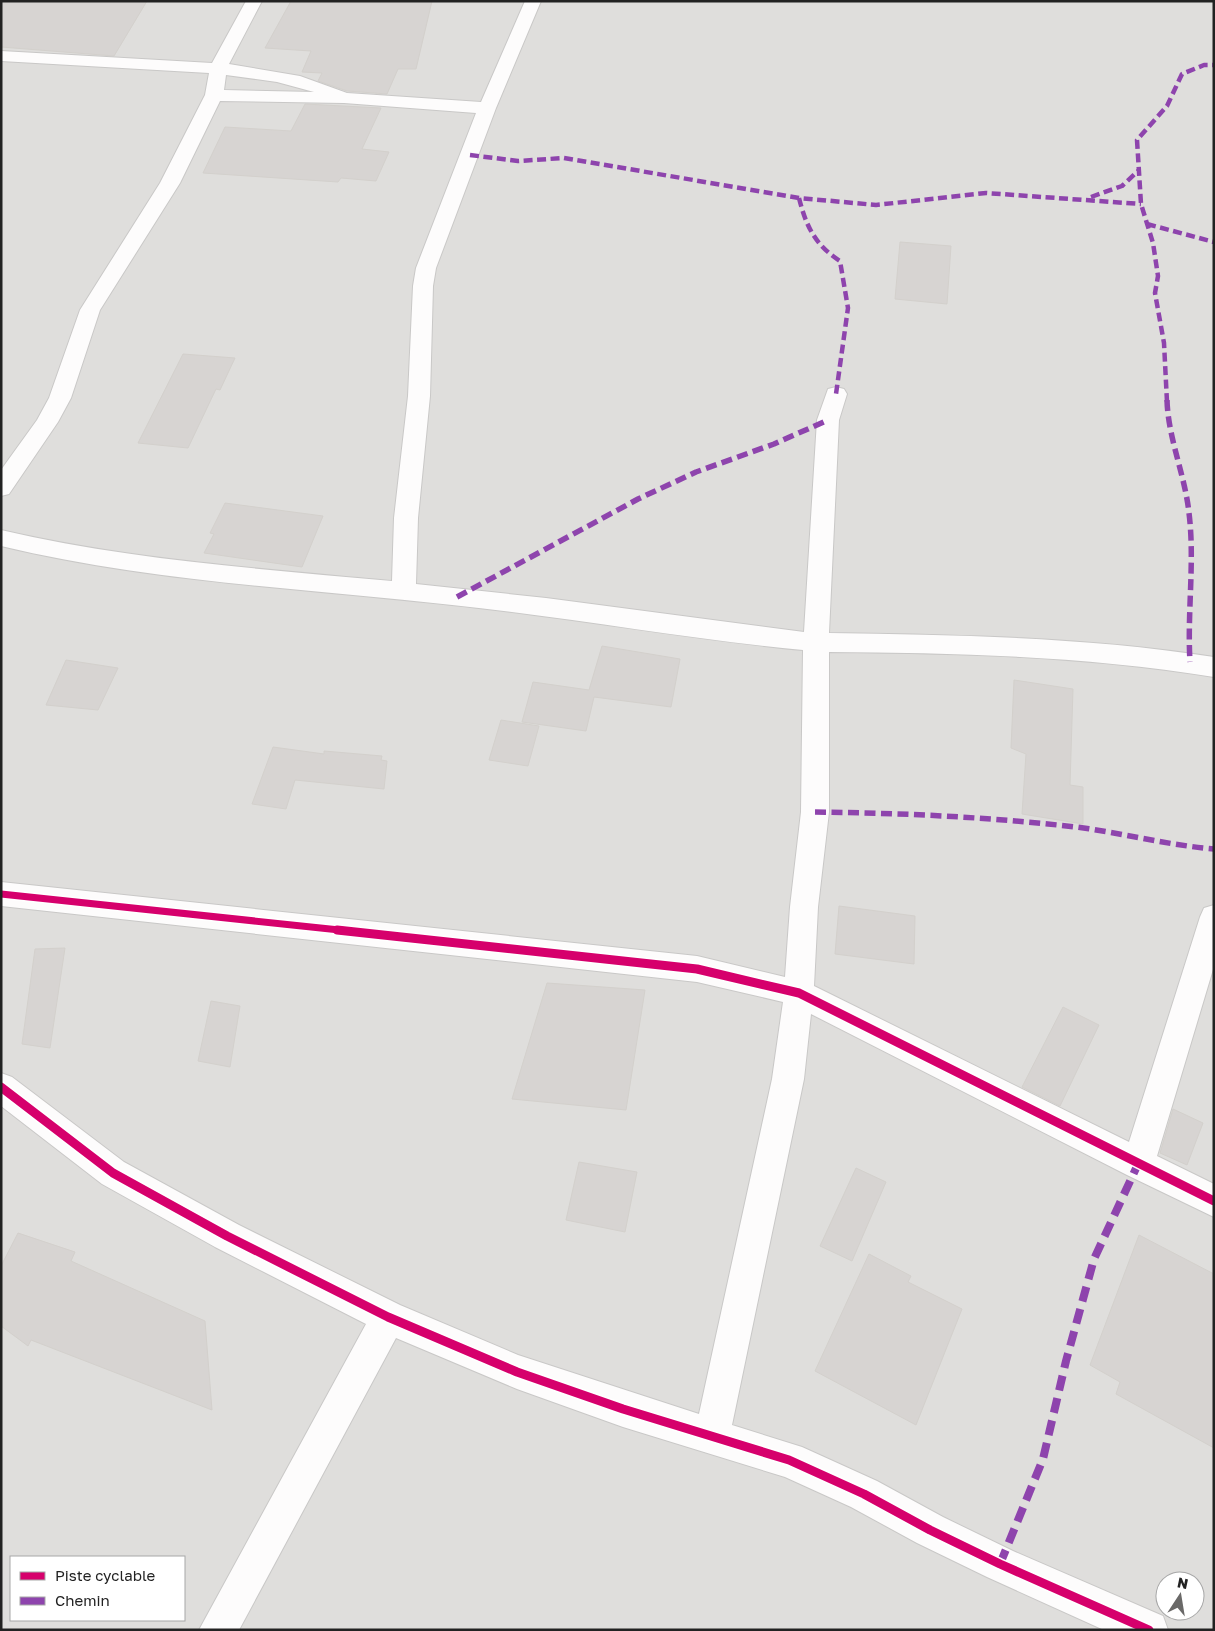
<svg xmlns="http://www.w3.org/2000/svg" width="1215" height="1631" viewBox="0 0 1215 1631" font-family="'Golos Text',sans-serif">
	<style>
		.residential { fill: #dfdedc; fill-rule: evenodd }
		.building { fill: #d7d4d2; stroke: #d3d0cc }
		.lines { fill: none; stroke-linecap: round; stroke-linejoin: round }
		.minor-casing { stroke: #c9c8c7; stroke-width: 2 }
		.minor { fill: #fdfcfc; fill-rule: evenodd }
		.quiet-far2 { stroke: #8e44ad; stroke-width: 4.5; stroke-dasharray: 9 4.5; stroke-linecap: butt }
		.quiet-far1 { stroke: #8e44ad; stroke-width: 5.5; stroke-dasharray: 11 5.5; stroke-linecap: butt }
		.quiet { stroke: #8e44ad; stroke-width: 8; stroke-dasharray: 15 8; stroke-linecap: butt }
		.cycleway-far1-casing { stroke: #fff; stroke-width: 10 }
		.cycleway-casing { stroke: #fff; stroke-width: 12 }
		.cycleway-far1 { stroke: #d6006c; stroke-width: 7 }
		.cycleway { stroke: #d6006c; stroke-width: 9 }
	</style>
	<rect width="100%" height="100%" fill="#f0eeeb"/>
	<path class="residential" d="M 1,1 L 1214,1 L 1214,1630 L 1,1630 ZM 11,1557 L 184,1557 L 184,1620 L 11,1620 ZM 1165,1581 L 1195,1581 L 1195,1611 L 1165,1611 Z"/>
	<g class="building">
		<path d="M 1,1 L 147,1 L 114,56 L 1,47 Z"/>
		<path d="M 291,1 L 432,1 L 416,69 L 398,69 L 387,94 L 347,91 L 318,81 L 322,73 L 302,72 L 311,51 L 265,48 Z"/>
		<path d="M 305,104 L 381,108 L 362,149 L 389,152 L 376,181 L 341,178 L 338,182 L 203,173 L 225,127 L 291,131 Z"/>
		<path d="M 900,242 L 951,246 L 947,304 L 895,299 Z"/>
		<path d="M 183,354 L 235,358 L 220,390 L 216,389 L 188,448 L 138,443 Z"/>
		<path d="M 225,503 L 323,516 L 302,567 L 204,553 L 214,534 L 210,533 Z"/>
		<path d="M 602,646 L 680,659 L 671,707 L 594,697 L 586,731 L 522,722 L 533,682 L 589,690 Z"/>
		<path d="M 66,660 L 118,668 L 98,710 L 46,705 Z"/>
		<path d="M 1014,680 L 1073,689 L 1070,785 L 1083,787 L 1083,824 L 1022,814 L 1026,754 L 1011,748 Z"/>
		<path d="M 501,720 L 539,726 L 528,766 L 489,760 Z"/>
		<path d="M 273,747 L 324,754 L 324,751 L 382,756 L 381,760 L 387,761 L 384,789 L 295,780 L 286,809 L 252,804 Z"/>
		<path d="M 839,906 L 915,916 L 914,964 L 835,954 Z"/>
		<path d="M 65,948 L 50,1048 L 22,1044 L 35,949 Z"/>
		<path d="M 547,983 L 645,990 L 626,1110 L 512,1099 Z"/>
		<path d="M 211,1001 L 240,1006 L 230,1067 L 198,1061 Z"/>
		<path d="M 1063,1007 L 1099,1025 L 1060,1106 L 1022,1087 Z"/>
		<path d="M 1173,1109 L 1203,1123 L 1187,1165 L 1160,1153 Z"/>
		<path d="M 579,1162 L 637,1172 L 625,1232 L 566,1220 Z"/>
		<path d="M 856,1168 L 886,1182 L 852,1261 L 820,1246 Z"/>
		<path d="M 18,1233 L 75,1252 L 71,1261 L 205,1321 L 212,1410 L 31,1340 L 28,1346 L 1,1326 L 1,1266 Z"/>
		<path d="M 1139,1235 L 1214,1274 L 1214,1448 L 1116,1394 L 1120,1382 L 1090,1365 Z"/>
		<path d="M 869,1254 L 911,1276 L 908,1282 L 962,1309 L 916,1425 L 815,1371 Z"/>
	</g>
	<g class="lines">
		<defs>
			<path id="minor" d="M 246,1 L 262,1 L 229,64 L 300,76 L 347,93 L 481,102 L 525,1 L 541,1 L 496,108 L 436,268 L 433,286 L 430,396 L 418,518 L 416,584 L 546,598 L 804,632 L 817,420 L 828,389 L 836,387 L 844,389 L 847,394 L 839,420 L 829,633 C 958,635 1086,637 1214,657 L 1214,677 C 1086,656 958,653 829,652 L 829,812 L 818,907 L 814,986 L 1129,1142 L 1200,917 L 1204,908 L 1214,905 L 1214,966 L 1157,1156 L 1214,1184 L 1214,1217 L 1127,1175 L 811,1014 L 804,1079 L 732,1425 L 802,1447 L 877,1481 L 943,1517 L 1013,1551 L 1163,1616 L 1168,1630 L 1104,1630 L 987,1577 L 917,1543 L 851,1507 L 785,1477 L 623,1427 L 517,1389 L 396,1338 L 239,1630 L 199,1630 L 366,1324 L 215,1247 L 102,1184 L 1,1106 L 1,1073 L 12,1077 L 124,1162 L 239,1225 L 400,1305 L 518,1355 L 699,1414 L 772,1079 L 783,1002 L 697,982 L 1,906 L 1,882 L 697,956 L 785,977 L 790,907 L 801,812 L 803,650 C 686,639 570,617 452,605 C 301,588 150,582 1,546 L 1,530 C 130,560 261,569 392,581 L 394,518 L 408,396 L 413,286 L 416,268 L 476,113 L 344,103 L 220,101 L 180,183 L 100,310 L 71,398 L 58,422 L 9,494 L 1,496 L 1,470 L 37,420 L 49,398 L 80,310 L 160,183 L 205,95 L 209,73 L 1,61 L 1,51 L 212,63 ZM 226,75 L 277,82 L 314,92 L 224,90 Z"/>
		</defs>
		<use href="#minor" class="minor-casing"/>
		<use href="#minor" class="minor"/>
		<g class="quiet-far2">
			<path d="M 470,155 L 518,161 L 564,158 L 799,198 L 876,205 L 986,193 L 1141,204"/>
			<path d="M 1091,197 L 1122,186 L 1139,170"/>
			<path d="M 799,198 C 806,226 815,245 840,261 L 848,308 L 836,394"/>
			<path d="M 1147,224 L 1214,242"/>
			<path d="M 1167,402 L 1164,343 L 1155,293 L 1158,276 L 1153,243 L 1141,204 L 1137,140 L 1167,106 L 1182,74 L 1204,65 L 1214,65"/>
		</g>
		<g class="quiet-far1">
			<path d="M 1167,400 C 1168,438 1185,475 1189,513 C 1195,562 1187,612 1190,662"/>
			<path d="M 457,597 L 638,499 L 696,472 L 774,444 L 828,420"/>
			<path d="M 815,812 C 902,813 989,817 1076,827 C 1122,833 1167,845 1214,849"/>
		</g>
		<path class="quiet" d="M 1000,1564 L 1043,1459 L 1066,1361 L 1094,1259 L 1138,1164"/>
		<defs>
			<path id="cycleway-far1" d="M 1,894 L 349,931"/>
			<g id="cycleway">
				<path d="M 337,930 L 697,969 L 799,993 L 1214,1201"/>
				<path d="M 1,1087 L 113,1173 L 227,1236 L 388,1317 L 517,1372 L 623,1409 L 789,1460 L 864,1494 L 930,1530 L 1000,1564 L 1149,1630"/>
			</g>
		</defs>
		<use href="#cycleway-far1" class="cycleway-far1-casing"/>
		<use href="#cycleway" class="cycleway-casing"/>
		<use href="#cycleway-far1" class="cycleway-far1"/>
		<use href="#cycleway" class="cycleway"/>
	</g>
	<rect width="1215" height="1631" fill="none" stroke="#222222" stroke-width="5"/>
	<rect x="10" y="1556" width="175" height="65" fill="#ffffff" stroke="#a7a7a7"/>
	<rect x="20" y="1572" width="25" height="8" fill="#d6006c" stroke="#a7a7a7"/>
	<text x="55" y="1581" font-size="15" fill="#222222">Piste cyclable</text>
	<rect x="20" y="1597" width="25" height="8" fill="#8e44ad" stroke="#a7a7a7"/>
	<text x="55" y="1606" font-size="15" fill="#222222">Chemin</text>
	<g transform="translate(1180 1596) rotate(12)"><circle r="24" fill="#ffffff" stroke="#a7a7a7"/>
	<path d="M0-4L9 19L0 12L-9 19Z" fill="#6a6968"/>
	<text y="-8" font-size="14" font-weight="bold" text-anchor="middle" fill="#222222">N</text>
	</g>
</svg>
